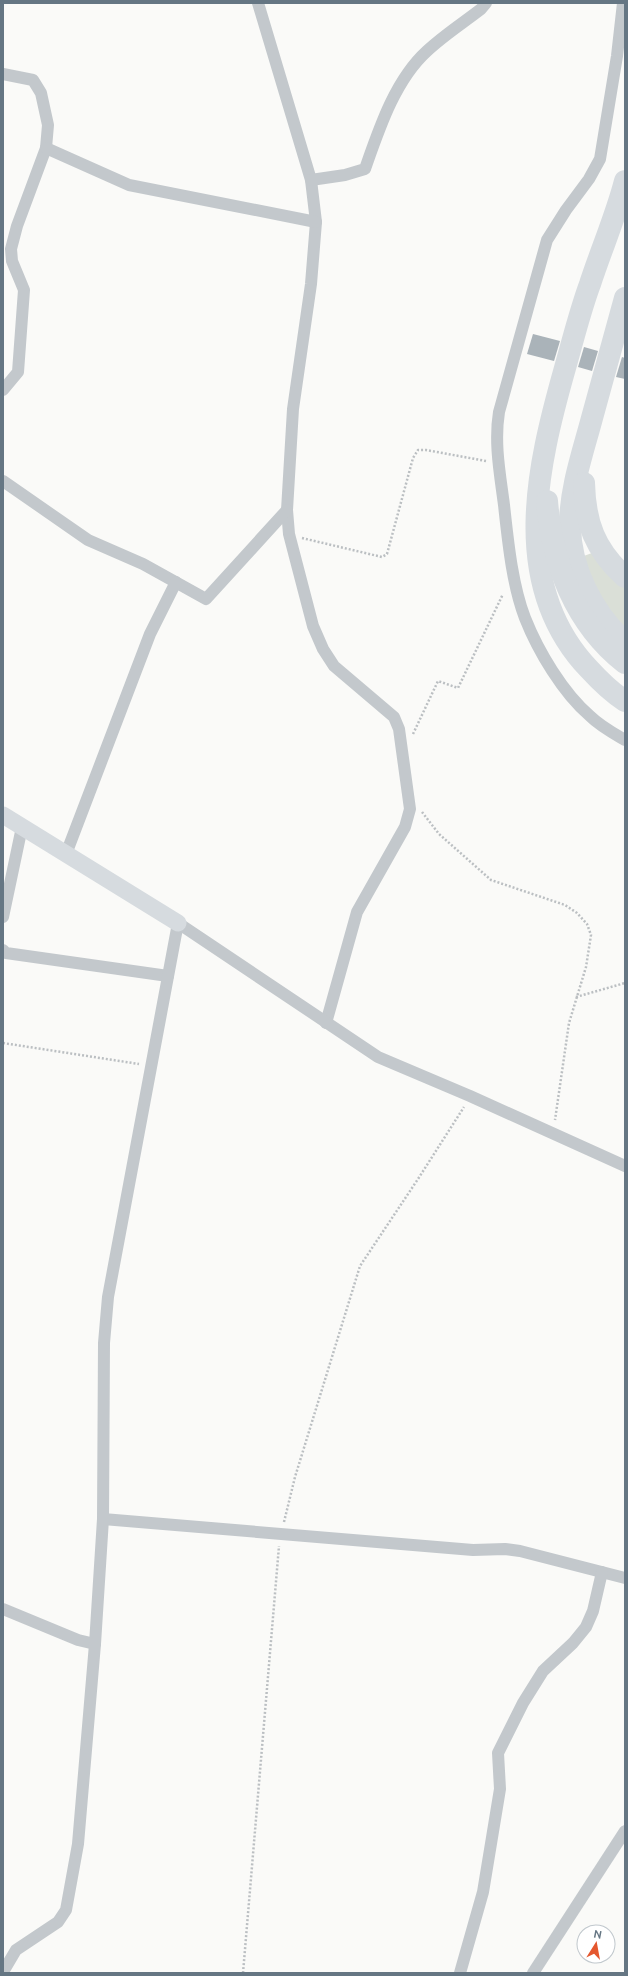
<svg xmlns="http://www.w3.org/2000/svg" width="628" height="1976" viewBox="0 0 628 1976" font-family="Ubuntu,sans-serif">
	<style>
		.grass { fill: #dadfd7 }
		.building { fill: #aab3b9 }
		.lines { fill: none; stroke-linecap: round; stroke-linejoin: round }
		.path { stroke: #bbbfc2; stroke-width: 2.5; stroke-dasharray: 2 2; stroke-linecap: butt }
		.street { stroke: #c3c8cc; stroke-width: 12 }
		.secondary { stroke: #d6dbdf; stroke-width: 17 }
		.highway { stroke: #d6dbdf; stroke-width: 22 }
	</style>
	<rect width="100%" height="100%" fill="#fafaf8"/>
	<path class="grass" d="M 592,553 L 625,588 L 625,629 L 598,598 L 581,557 Z"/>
	<g class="building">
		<path d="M 533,334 L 560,341 L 554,361 L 527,354 Z"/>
		<path d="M 584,347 L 598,351 L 592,371 L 578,367 Z"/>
		<path d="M 622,357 L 625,358 L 625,379 L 616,377 Z"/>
	</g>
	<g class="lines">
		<g class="path">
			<path d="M 302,538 L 382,557 L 387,554 L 413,458 L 418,450 L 426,450 L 486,461"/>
			<path d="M 413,734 L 438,681 L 458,688 L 503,594"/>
			<path d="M 422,812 L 439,834 L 491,880 L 565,905 L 577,913 L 587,924 L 591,935 L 586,967 L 569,1023 L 555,1120"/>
			<path d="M 576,997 L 625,983"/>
			<path d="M 3,1043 L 139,1064"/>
			<path d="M 284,1522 L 295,1477 L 360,1266 L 418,1179 L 464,1107"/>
			<path d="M 243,1973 L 279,1546"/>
		</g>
		<g class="street">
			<path d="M 258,3 L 311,180 L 316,222 L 311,284 L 293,409 L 287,510 L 289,534 L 313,626 L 323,649 L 334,666 L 394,717 L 399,729 L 410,809 L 405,827 L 357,912 L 326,1023"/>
			<path d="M 623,3 L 617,56 L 600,159 L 589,179 L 566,210 L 547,240 L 499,412 C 494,443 500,474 504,505 C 508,541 512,584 525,618 C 538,651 563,693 590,716 C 600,726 613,733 625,740"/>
			<path d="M 3,74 L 33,80 L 41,93 L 48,125 L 46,148 L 17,226 L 11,249 L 12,261 L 24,290 L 18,372 L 3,390"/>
			<path d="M 46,148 L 129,185 L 316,222"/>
			<path d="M 311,180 L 345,175 L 365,169 C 379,129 395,80 427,51 C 444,35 463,23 481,9 L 486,3"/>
			<path d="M 3,481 L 88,540 L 143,564 L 206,599 L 287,510"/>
			<path d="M 66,854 L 150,634 L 176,582"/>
			<path d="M 3,917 L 22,827"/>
			<path d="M 3,950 L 6,953 L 168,976"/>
			<path d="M 103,1519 L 473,1550 L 505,1549 L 520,1551 L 625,1578"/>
			<path d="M 3,1609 L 78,1640 L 95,1644"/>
			<path d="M 3,1972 L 16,1950 L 58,1922 L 66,1910 L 78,1844 L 95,1644 L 103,1519 L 104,1343 L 108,1297 L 178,923 L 378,1057 L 470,1096 L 625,1166"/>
			<path d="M 460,1973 L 483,1892 L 500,1789 L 498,1753 L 523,1703 L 543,1671 L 573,1643 L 586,1627 L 593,1611 L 602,1572"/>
			<path d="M 533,1973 L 625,1831"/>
		</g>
		<path class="secondary" d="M 3,815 L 178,923"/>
		<g class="highway">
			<path d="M 625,181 C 616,216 601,250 590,284 C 580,311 573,340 565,368 C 537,467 509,585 589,669 C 600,681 611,692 625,701"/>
			<path d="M 625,298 C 614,338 603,378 592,418 C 583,452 570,489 570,525 C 570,568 593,613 625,642"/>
			<path d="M 584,483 C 585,523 595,550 625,577"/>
			<path d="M 547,501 C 552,563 575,624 625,663"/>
		</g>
	</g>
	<rect width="628" height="1976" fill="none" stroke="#657683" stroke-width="8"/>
	<g transform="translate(596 1944) rotate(11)"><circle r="19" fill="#ffffff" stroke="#c1c8cd"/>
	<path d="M0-3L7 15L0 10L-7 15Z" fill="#e4572e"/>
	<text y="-6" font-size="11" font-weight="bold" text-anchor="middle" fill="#657683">N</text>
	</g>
</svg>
